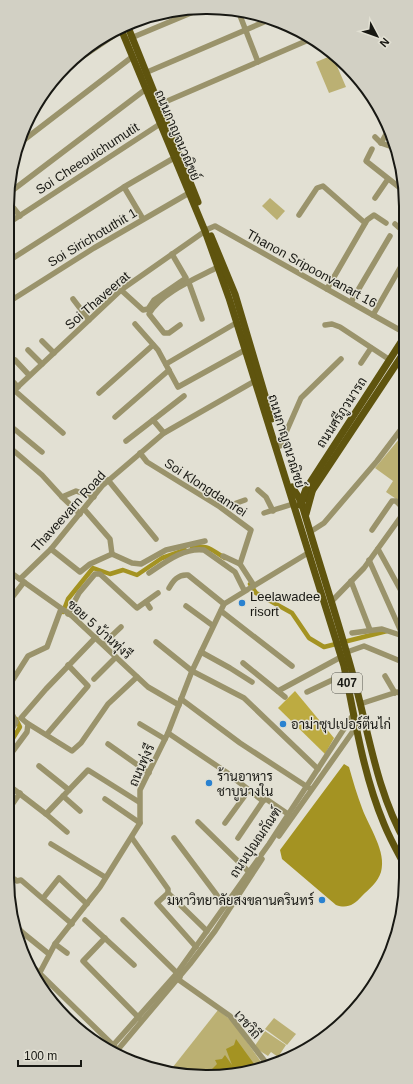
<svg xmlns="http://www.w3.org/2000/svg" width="413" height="1084" viewBox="0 0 413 1084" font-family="Arial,Sarabun,sans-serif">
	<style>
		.green { fill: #bbb073 }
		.forest { fill: #bdab41 }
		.water { fill: #a49322 }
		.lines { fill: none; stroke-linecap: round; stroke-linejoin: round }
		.canal { stroke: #a49322; stroke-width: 4.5 }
		.minor { stroke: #9a936b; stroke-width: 5.5 }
		.major { stroke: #5f540e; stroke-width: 7 }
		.poi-dot { fill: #2a82d0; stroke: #e2e0d3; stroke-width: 1.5 }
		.labels { text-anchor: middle; stroke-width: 3; stroke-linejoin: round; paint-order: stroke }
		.shield { fill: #e2e0d3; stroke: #55544d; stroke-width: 1 }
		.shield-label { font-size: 12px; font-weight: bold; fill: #181813 }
		.street-label { font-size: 13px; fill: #181813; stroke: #e2e0d3 }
		.poi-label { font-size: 13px; fill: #181813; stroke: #e2e0d3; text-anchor: start }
		.rim { fill: none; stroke: #181813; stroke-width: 2 }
	</style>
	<rect width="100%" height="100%" fill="#e2e0d3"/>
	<g class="green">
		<path d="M 333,55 L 338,59 L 337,66 L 346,87 L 329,93 L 316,62 Z"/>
		<path d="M 270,198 L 285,211 L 277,220 L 262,206 Z"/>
		<path d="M 405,432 L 405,505 L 386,492 L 393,481 L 375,468 Z"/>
		<path d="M 376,975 L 365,999 L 338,1024 L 350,1005 Z"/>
		<path d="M 218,1010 L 232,1021 L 264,1066 L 246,1073 L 180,1075 L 169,1072 Z"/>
		<path d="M 274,1018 L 296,1034 L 287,1045 L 265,1029 Z"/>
		<path d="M 265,1031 L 286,1045 L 278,1057 L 271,1052 L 268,1056 L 254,1047 Z"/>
	</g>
	<path class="forest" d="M 295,691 L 334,738 L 325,754 L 278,708 Z"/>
	<g class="water">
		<path d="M 344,764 L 349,767 C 353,781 357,795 362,808 C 369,827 387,852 381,872 C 378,882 369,889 362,896 C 354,905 347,909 336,905 L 282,859 L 280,850 Z"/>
		<path d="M 236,1039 L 257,1068 L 246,1073 L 206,1074 L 208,1070 L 212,1069 L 217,1064 L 215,1060 L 222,1059 L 225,1055 L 232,1065 L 226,1049 L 234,1045 Z"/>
	</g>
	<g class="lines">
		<g class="canal">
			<path d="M 192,548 C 209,544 211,550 225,558"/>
			<path d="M 250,584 L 256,593 L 292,613 L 309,638 L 324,647 L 387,631"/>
			<path d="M 63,612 L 68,599 L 93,568 L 110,574 L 123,570 L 137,575 L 162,558 L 185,550"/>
			<path d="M 7,698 L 10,687"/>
			<path d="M 7,748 L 20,727 L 16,719"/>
		</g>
		<g class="minor">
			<path d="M 239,13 L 258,62"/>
			<path d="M 131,38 L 198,10"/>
			<path d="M 76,61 L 122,30"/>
			<path d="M 145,73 L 271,19"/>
			<path d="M 158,105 L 313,38"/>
			<path d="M 389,129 L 381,143 L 395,148"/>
			<path d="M 375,137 L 381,143"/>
			<path d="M 20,143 L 132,57"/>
			<path d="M 372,149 L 366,161 L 404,191"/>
			<path d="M 124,187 L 143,219"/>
			<path d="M 9,193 L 146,89"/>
			<path d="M 375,198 L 388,179"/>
			<path d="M 8,201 L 20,216"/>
			<path d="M 299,215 L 317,188 L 323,186 L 365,223"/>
			<path d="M 7,224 L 160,124"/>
			<path d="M 395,224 L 404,232"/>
			<path d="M 7,262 L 124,187 L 174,158"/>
			<path d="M 189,283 L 202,319"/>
			<path d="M 327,289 L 367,220 L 374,215 L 386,223"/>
			<path d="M 121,290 L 143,310 L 148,309 L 154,300 L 186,278 L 172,254"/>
			<path d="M 73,299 L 89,320"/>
			<path d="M 351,302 L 390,236"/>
			<path d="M 7,303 L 94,248 L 189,193"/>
			<path d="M 373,315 L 404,261"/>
			<path d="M 135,324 L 158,350 L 178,387 L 245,350"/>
			<path d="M 180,325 L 169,333 L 164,333 L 149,314 C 160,293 197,278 218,267"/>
			<path d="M 325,325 L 332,324 L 340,327 L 390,360"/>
			<path d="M 42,341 L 54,353"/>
			<path d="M 28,350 L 42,364"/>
			<path d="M 15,360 L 29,375"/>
			<path d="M 361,363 L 371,348"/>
			<path d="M 166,364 L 236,323"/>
			<path d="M 7,375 L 18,387"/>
			<path d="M 14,390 L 63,433"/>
			<path d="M 99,393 L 153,345"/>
			<path d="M 7,397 L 121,290 L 208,229 L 215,226 L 405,333"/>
			<path d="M 115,417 L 169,370"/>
			<path d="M 153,420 L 164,433"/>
			<path d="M 7,423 L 42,452"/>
			<path d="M 126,441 L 184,396"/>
			<path d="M 7,445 L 42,475 L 62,497 L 76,491 L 94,497"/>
			<path d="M 280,446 L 301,398 L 341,359"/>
			<path d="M 140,453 L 147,462 L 220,507 L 251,530 L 240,564 L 253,584"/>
			<path d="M 108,480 L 156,539"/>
			<path d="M 258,490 L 266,497 L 273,511"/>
			<path d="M 62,497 L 80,514"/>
			<path d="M 231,505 L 245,500"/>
			<path d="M 84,509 L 110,539 L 112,554"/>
			<path d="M 264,513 L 296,503"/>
			<path d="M 372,530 L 392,501 L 396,501 L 405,510"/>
			<path d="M 310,532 L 324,523 L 377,461 L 405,424"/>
			<path d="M 51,549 L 80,572 L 90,564 L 112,554 L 132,563 L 141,564 L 166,550 L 205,541"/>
			<path d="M 378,549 L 405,598"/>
			<path d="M 223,556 L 240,564"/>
			<path d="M 7,570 L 72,616 L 148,687 L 179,705"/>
			<path d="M 149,573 C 164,563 184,547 204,550 L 235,572 L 244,590"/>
			<path d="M 20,579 L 51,549 L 102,486 L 164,433 L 255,381"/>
			<path d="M 351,581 L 370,630"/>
			<path d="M 169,588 C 173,581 178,574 188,575 L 224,604"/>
			<path d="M 332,601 L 364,568 L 405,511"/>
			<path d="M 146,602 L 150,608"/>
			<path d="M 7,604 L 24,582"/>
			<path d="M 186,606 L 212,625"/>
			<path d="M 221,611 L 292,666"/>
			<path d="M 68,614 L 79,593 L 95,574 L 100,574 L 137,608 L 158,593"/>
			<path d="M 352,633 L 382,629 L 403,636 L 369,560"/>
			<path d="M 156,642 L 192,671 L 244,698 L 318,769"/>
			<path d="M 103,644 L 121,627"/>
			<path d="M 201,652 L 230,668 L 252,682"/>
			<path d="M 347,652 L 364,646 L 405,663"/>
			<path d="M 243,663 L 285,697"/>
			<path d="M 385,676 L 395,693"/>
			<path d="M 94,679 L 116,657"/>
			<path d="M 7,689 L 28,656 L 47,647 L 61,609"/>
			<path d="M 278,691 L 341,657"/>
			<path d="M 307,692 L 345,674"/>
			<path d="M 181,699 L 240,743 L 309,788"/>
			<path d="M 7,704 L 16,722 L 7,738"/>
			<path d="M 360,704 L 397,692 L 406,696"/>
			<path d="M 27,723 L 72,751 L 81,743 L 108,704 L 137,677"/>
			<path d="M 140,724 L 165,739"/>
			<path d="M 168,733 L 226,772 L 263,801 L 266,799 L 288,814"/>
			<path d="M 47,734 L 88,686 L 68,665"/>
			<path d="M 108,744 L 149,773"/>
			<path d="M 7,759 L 27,732 L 28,724 L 21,718 L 46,689 L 96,637"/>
			<path d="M 39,766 L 69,790"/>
			<path d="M 7,784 L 46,814 L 88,770 L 139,802"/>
			<path d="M 63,796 L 80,811"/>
			<path d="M 105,799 L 140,823"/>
			<path d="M 7,812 L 20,793"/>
			<path d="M 46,814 L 67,832"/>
			<path d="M 198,822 L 249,872"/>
			<path d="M 225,823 L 249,790"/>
			<path d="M 279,836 L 356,727"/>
			<path d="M 132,838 L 168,889 L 168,893 L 207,931"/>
			<path d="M 174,838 L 225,906"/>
			<path d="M 238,838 L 263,801"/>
			<path d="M 51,844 L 105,877"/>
			<path d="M 7,874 L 17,881 L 21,880 L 72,924"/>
			<path d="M 168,893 L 157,903 L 196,947"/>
			<path d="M 44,897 L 59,878 L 87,904"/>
			<path d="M 85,920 L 134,965"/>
			<path d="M 123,920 L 177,973"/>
			<path d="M 15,925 L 23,933 L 49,954"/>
			<path d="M 105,938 L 83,961 L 139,1018"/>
			<path d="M 55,944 L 67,953"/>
			<path d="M 31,965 L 115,1047"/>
			<path d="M 38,976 L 55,944 L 100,887 L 140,823 L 140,790 L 168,733 L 192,671 L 224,604 L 308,553"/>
			<path d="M 180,977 L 179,980 L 230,1016 L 267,1064"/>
			<path d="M 108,1051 L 177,973 L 269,844 L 353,715"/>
			<path d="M 115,1053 L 190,964 L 215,931 L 262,859"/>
		</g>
		<g class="major">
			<path d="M 128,27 L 198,202"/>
			<path d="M 121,29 L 205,231 L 229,298 L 344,666 C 355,719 363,774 384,824 C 390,839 398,853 406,868"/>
			<path d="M 211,236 L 235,294 L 272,419"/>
			<path d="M 292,487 L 301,501 C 318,561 338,619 354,679 C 369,734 377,793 406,843"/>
			<path d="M 303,500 L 312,491 L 405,351"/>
			<path d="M 300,505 L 306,489 L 405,336"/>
			<path d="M 306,514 L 312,492"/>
		</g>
	</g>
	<g class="poi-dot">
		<circle cx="242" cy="603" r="4"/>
		<circle cx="283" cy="724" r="4"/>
		<circle cx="209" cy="783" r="4"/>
		<circle cx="322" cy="900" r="4"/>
	</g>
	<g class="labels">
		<rect class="shield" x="332" y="673" width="30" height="20" rx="3"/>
		<g class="shield-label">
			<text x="347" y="687">407</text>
		</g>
		<g class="street-label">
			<text transform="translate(178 135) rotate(67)" y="5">ถนนกาญจนวณิชย์</text>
			<text transform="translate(87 158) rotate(-33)" y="5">Soi Cheeouichumutit</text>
			<text transform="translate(92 237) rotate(-31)" y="5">Soi Sirichotuthit 1</text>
			<text transform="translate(312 268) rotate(29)" y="5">Thanon Sripoonvanart 16</text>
			<text transform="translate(97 300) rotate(-41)" y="5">Soi Thaveerat</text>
			<text transform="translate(341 412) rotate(-57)" y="5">ถนนศรีภูวนารถ</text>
			<text transform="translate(287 441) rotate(73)" y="5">ถนนกาญจนวณิชย์</text>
			<text transform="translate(206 487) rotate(33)" y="5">Soi Klongdamrei</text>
			<text transform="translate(68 511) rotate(-48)" y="5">Thaveevarn Road</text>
			<text transform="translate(100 629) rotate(42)" y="5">ซอย 5 บ้านทุ่งรี</text>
			<text transform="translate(141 765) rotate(-66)" y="5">ถนนทุ่งรี</text>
			<text transform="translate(255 842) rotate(-56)" y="5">ถนนปุณณกัณฑ์</text>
			<text transform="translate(248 1024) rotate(49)" y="5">เวชวิถี</text>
		</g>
		<g class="poi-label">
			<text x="250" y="601">Leelawadee<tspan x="250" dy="15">risort</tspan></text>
			<text x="291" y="729">อาม่าซุปเปอร์ตีนไก่</text>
			<text x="217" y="781">ร้านอาหาร<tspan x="217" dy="15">ชาบูนางใน</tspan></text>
			<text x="314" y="905" text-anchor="end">มหาวิทยาลัยสงขลานครินทร์</text>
		</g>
	</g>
	<path d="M0 0H413V1084H0ZM206 14H207A192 192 0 0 1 399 206V878A192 192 0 0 1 207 1070H206A192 192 0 0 1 14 878V206A192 192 0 0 1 206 14Z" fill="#d2d0c4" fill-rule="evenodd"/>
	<path class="rim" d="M206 14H207A192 192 0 0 1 399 206V878A192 192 0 0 1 207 1070H206A192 192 0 0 1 14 878V206A192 192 0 0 1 206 14Z"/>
	<g transform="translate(377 36) rotate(131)" stroke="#e2e0d3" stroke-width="3" paint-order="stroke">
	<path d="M0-3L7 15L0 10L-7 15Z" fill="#181813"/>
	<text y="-6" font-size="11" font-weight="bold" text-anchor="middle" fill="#181813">N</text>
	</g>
	<path d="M18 1060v6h63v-6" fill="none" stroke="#181813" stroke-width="2"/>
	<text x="24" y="1060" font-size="12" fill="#181813" stroke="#e2e0d3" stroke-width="3" paint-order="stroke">100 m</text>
</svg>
